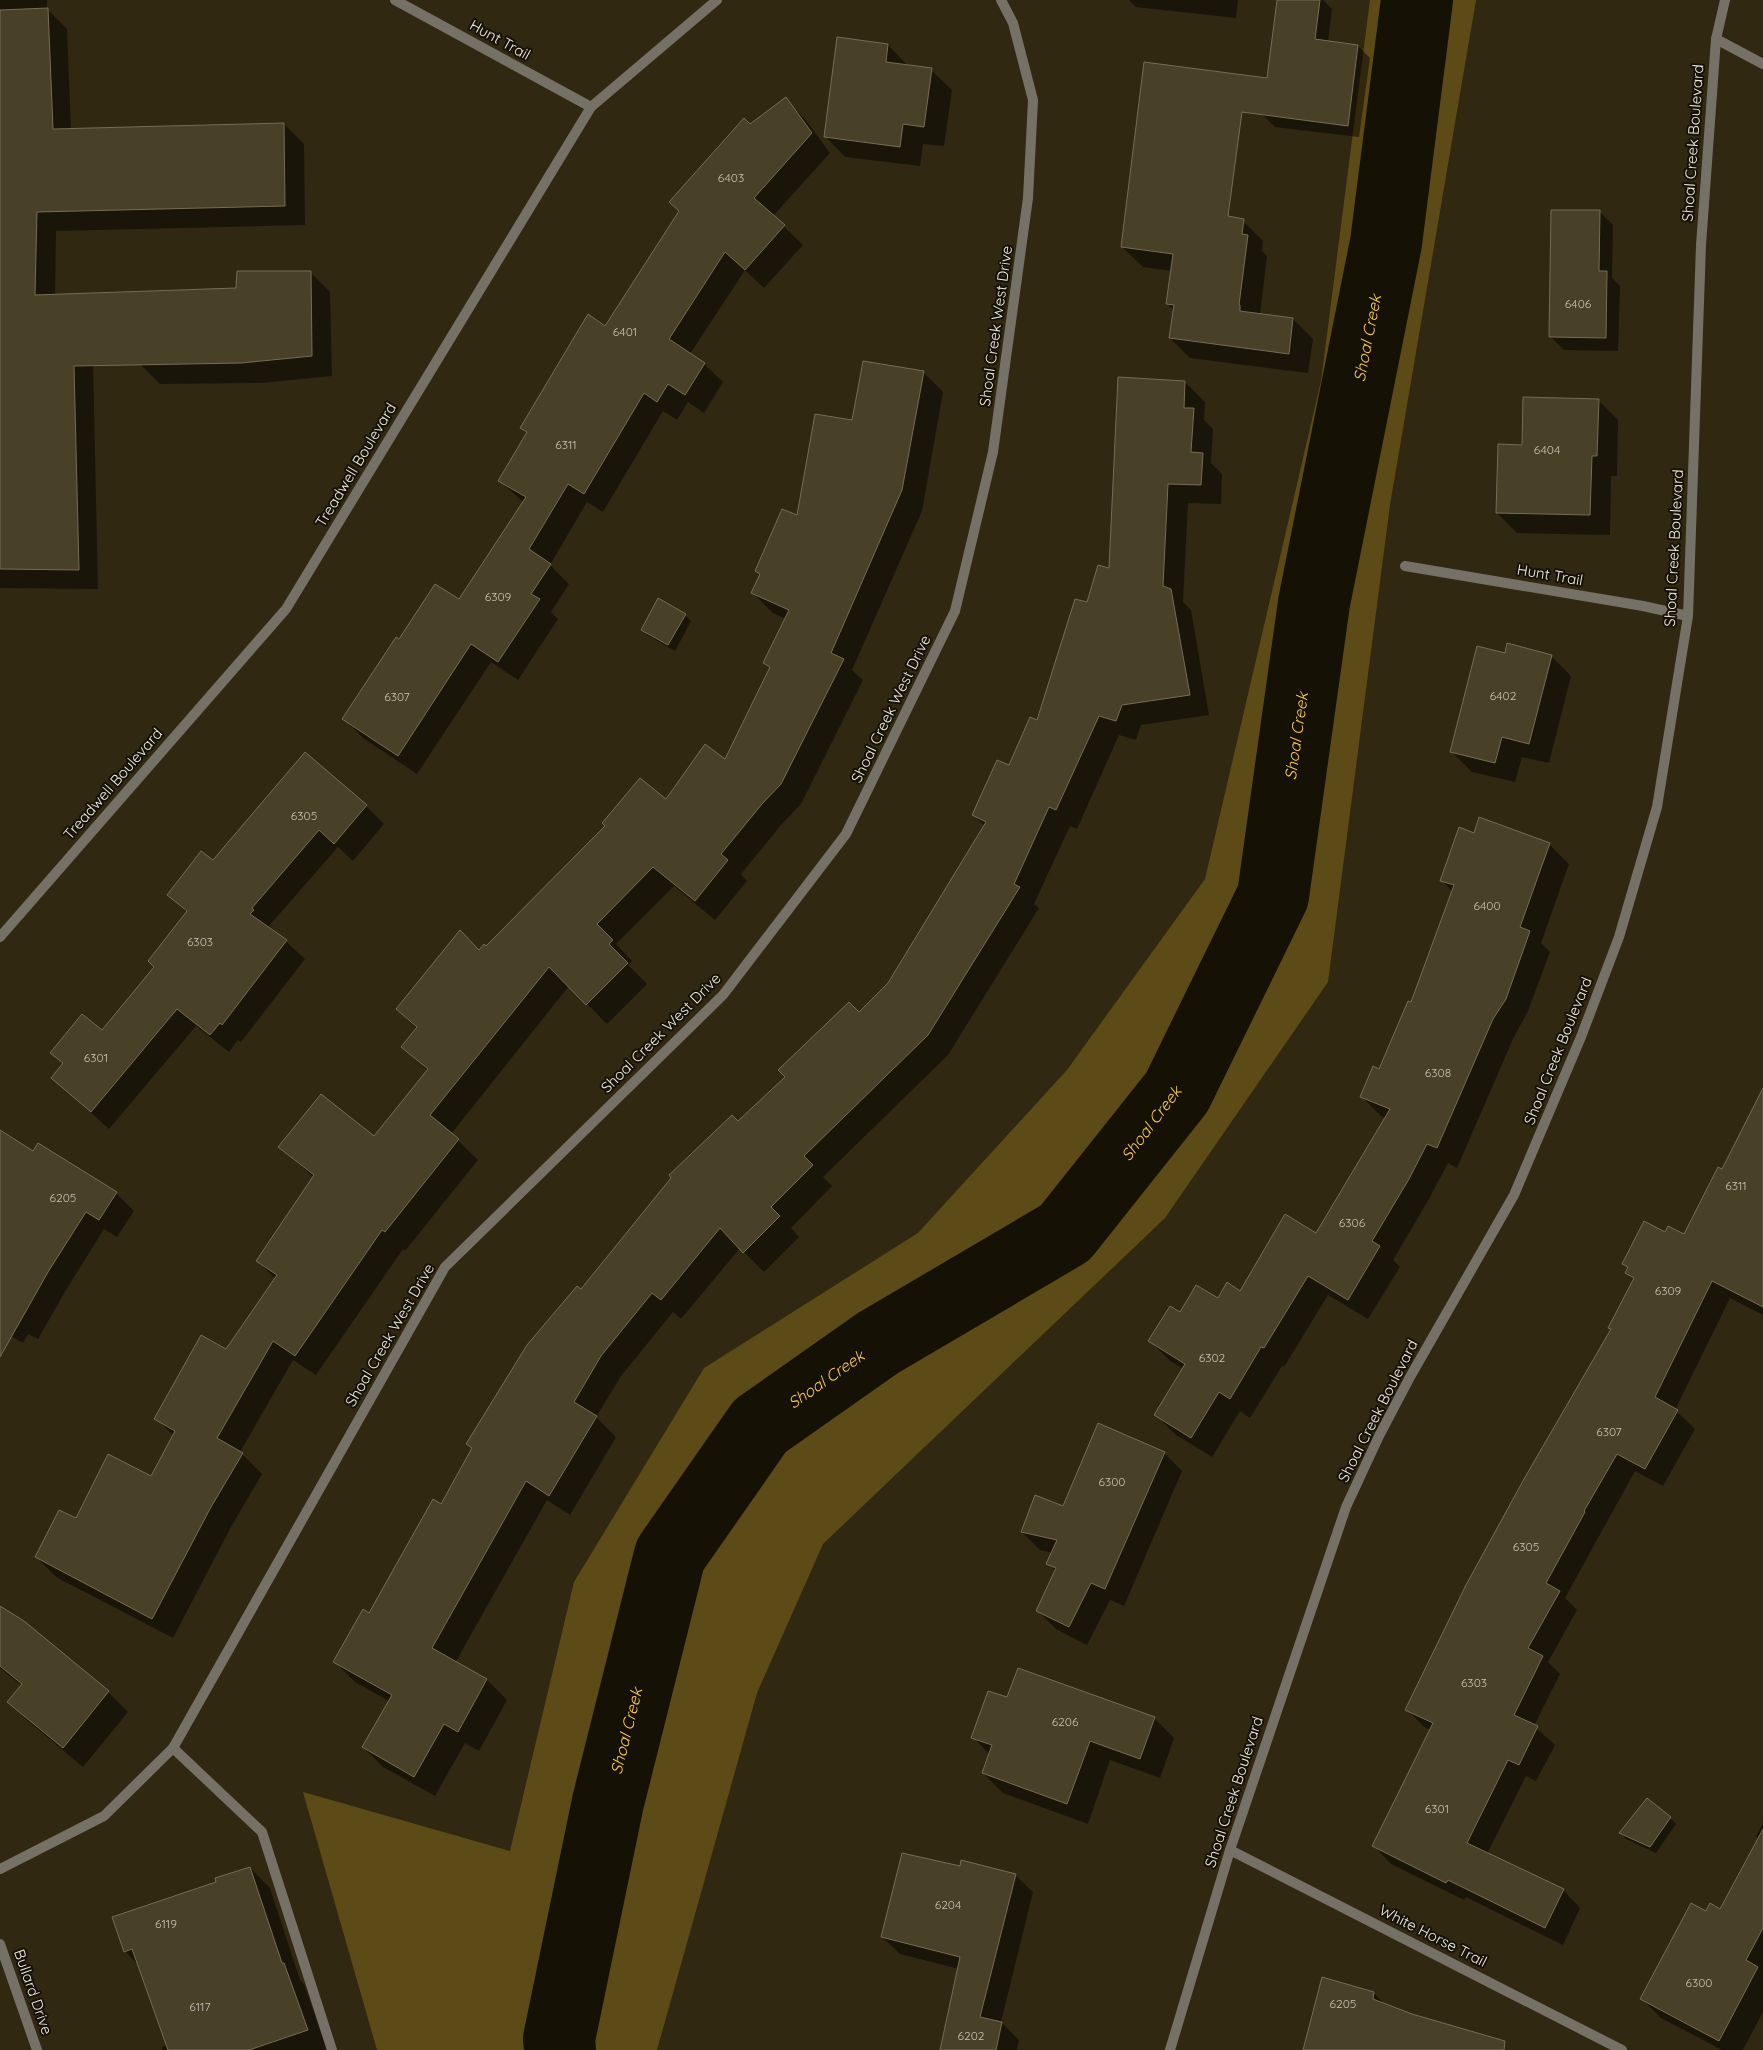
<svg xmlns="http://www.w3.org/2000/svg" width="1763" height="2050" viewBox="0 0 1763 2050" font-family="Quicksand,sans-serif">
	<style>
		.green { fill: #5c4b17 }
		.shadow { fill: #0007 }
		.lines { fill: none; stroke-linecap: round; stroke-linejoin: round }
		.river { stroke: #161105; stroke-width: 72 }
		.building { fill: #494028; stroke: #776d54 }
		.service { stroke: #767166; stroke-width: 10 }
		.minor { stroke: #767166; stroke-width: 10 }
		.tertiary { stroke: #767166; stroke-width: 10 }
		.labels { text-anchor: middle; stroke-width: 4; stroke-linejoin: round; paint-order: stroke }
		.number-label { font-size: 12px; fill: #c8c2b1 }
		.street-label { font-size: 15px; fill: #f3eedf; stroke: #151108 }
		.water-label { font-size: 16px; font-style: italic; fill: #fdcf41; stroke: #151108 }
	</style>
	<rect width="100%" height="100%" fill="#312811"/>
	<path class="green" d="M 1370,0 L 1476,0 L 1390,505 L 1328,982 L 1165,1218 L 823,1544 L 757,1693 L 657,2050 L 377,2050 L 303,1792 L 510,1851 L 574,1582 L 704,1368 L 918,1233 L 1067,1070 L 1205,879 L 1321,381 Z"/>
	<g class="shadow">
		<path d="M 0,0 L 47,0 L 47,9 L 67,29 L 71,130 L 284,124 L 304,144 L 305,225 L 56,231 L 55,300 L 0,301 Z"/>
		<path d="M 1129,0 L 1238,0 L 1236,18 L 1136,7 Z"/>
		<path d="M 1279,0 L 1323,0 L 1332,9 L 1328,42 L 1358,46 L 1370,58 L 1359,137 L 1275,127 L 1263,115 Z"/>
		<path d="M 888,45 L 908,66 L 931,70 L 952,90 L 944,146 L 923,144 L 920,166 L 845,157 L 825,136 Z"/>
		<path d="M 785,99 L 804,118 L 830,153 L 773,216 L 803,245 L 764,288 L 745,270 L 690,354 L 704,364 L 723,382 L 704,413 L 688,402 L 677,420 L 663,411 L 603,512 L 587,502 L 550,565 L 569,584 L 551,612 L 558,619 L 518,680 L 491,662 L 417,774 L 363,738 L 344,719 L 399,641 L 459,601 L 524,503 L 500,481 L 528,434 L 522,428 L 606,327 L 750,126 Z"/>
		<path d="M 1600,212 L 1613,225 L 1612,278 L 1620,286 L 1618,351 L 1564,350 L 1550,336 Z"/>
		<path d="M 1214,218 L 1243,221 L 1263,241 L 1262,251 L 1267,256 L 1260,315 L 1293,319 L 1313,339 L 1308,373 L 1190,358 L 1170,338 L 1174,310 L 1167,304 L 1172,271 L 1143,267 L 1122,247 Z"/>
		<path d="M 310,272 L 330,292 L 332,376 L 261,383 L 160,384 L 140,364 L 237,289 Z"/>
		<path d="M 0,343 L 93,362 L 98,589 L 0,588 Z"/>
		<path d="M 923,372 L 943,392 L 922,511 L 852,670 L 863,680 L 801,804 L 782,824 L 741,874 L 747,881 L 715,920 L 674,886 L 616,944 L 632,961 L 628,965 L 647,984 L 607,1024 L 569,986 L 451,1134 L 478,1160 L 405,1251 L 403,1249 L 316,1375 L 293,1360 L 240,1452 L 262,1474 L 231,1527 L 173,1638 L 56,1577 L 36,1557 L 76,1520 L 152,1478 L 174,1436 L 156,1418 L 227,1351 L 276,1279 L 257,1261 L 314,1178 L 280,1147 L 374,1138 L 428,1071 L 403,1047 L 417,1029 L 397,1009 L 486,947 L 666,801 L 725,761 L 771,669 L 764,662 L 786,619 L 773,613 L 753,593 L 761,575 L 756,571 L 798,517 L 853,422 Z"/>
		<path d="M 1185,382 L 1205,402 L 1204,420 L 1213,429 L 1211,463 L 1222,474 L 1221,504 L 1188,503 L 1183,602 L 1191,610 L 1209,715 L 1141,725 L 1136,740 L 1119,735 L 1077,829 L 1070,826 L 1034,904 L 1039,908 L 948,1055 L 823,1177 L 832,1186 L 791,1228 L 799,1237 L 764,1272 L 740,1248 L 681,1319 L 673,1312 L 621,1376 L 596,1417 L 616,1437 L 570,1515 L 547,1500 L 455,1663 L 487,1680 L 507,1700 L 479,1751 L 465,1743 L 435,1796 L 383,1767 L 363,1747 L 389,1701 L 355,1682 L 335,1662 L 369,1614 L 442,1505 L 473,1449 L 468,1444 L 581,1291 L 738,1123 L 859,1014 L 889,984 L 985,826 L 973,815 L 1009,767 L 1038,722 L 1088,604 L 1110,570 Z"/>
		<path d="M 1598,400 L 1618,420 L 1617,476 L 1611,476 L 1610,535 L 1517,533 L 1497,513 L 1523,446 Z"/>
		<path d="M 685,615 L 691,621 L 675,651 L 649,636 L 642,630 Z"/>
		<path d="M 1505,654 L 1551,656 L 1571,676 L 1549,763 L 1522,757 L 1515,782 L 1472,772 L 1452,752 Z"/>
		<path d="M 305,754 L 366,806 L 384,824 L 353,861 L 338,847 L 269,926 L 305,959 L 241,1042 L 238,1040 L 229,1052 L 196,1026 L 109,1129 L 53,1078 L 64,1064 L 52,1053 L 102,1032 L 156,967 L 187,913 L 169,895 L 213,862 Z"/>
		<path d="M 1475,834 L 1549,844 L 1569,864 L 1541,943 L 1550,952 L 1528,1011 L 1513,1039 L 1457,1168 L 1448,1163 L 1429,1199 L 1393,1260 L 1400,1267 L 1368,1319 L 1328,1295 L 1284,1367 L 1282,1366 L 1250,1418 L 1240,1411 L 1212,1457 L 1176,1435 L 1156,1415 L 1184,1369 L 1170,1361 L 1150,1341 L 1180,1314 L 1241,1292 L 1317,1234 L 1386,1118 L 1381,1116 L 1361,1096 L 1379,1070 L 1412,1004 L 1453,892 L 1441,880 Z"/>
		<path d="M 1763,1121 L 1763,1315 L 1730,1298 L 1675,1410 L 1695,1429 L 1663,1486 L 1635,1471 L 1565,1598 L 1577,1610 L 1548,1662 L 1560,1674 L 1534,1726 L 1555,1745 L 1536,1781 L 1526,1776 L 1487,1854 L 1563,1890 L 1580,1908 L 1563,1945 L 1466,1897 L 1464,1900 L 1391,1864 L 1374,1846 L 1431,1730 L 1424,1727 L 1407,1709 L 1612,1330 L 1634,1280 L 1626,1273 L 1628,1268 L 1624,1264 L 1666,1234 L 1684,1235 L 1723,1171 Z"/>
		<path d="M 0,1136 L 116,1193 L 134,1211 L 117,1237 L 104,1229 L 66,1290 L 38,1339 L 28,1334 L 23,1343 L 0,1330 Z"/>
		<path d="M 1164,1453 L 1182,1471 L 1124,1606 L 1110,1600 L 1087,1645 L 1056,1629 L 1037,1610 L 1056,1571 L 1048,1563 L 1053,1553 L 1040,1550 L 1022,1532 L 1063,1507 Z"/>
		<path d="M 0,1608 L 23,1622 L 108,1692 L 128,1712 L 83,1767 L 29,1722 L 9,1702 L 22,1686 L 0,1668 Z"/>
		<path d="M 1008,1699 L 1154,1718 L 1174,1738 L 1160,1778 L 1110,1760 L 1088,1824 L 1003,1793 L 983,1773 L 990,1755 L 973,1737 Z"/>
		<path d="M 1670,1818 L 1676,1824 L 1656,1853 L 1626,1839 L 1620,1833 Z"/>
		<path d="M 1763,1823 L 1763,2012 L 1743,2050 L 1722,2050 L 1661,2018 L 1642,1999 L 1706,1912 L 1721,1910 L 1759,1839 L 1756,1836 Z"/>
		<path d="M 250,1868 L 270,1888 L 300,1980 L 304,1984 L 327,2050 L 162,2050 L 162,2047 L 168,2045 L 138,1965 L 125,1951 L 218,1883 Z"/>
		<path d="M 960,1868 L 1015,1875 L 1033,1892 L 1001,2022 L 1019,2040 L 1017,2050 L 942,2050 L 959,1969 L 900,1954 L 882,1937 Z"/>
		<path d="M 1374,1993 L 1385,2005 L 1470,2050 L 1303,2050 Z"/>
	</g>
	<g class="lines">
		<path class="river" d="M 560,2050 L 559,2039 L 608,1802 L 670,1555 L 760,1426 L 878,1343 L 1065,1233 L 1177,1092 L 1273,896 L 1314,603 L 1386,243 L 1417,0"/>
	</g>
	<g class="building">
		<path d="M 1277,0 L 1320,0 L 1315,39 L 1358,45 L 1348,126 L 1242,112 L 1228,216 L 1244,219 L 1242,234 L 1248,235 L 1239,305 L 1240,305 L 1240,311 L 1293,318 L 1289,354 L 1169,338 L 1174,305 L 1166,304 L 1173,254 L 1121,247 L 1144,62 L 1267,78 Z"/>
		<path d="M 48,8 L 53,129 L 284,123 L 285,206 L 37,212 L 35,295 L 236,288 L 237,271 L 311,271 L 312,356 L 241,363 L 74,366 L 79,570 L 0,569 L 0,10 Z"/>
		<path d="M 837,37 L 888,44 L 886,62 L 932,68 L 924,127 L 903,124 L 900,147 L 824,137 Z"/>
		<path d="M 786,97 L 812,133 L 754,198 L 785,225 L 745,270 L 725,252 L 669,339 L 705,363 L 685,395 L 668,384 L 657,402 L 644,393 L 584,494 L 568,484 L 529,549 L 551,564 L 531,594 L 540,599 L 498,662 L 471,644 L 398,756 L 342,719 L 396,637 L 399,639 L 435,584 L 459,599 L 526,497 L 498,481 L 527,432 L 520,428 L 588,314 L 605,326 L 679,211 L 669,202 L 744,118 L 750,124 Z"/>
		<path d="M 1551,210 L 1600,210 L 1599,271 L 1607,271 L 1606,338 L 1549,337 Z"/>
		<path d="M 863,361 L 924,371 L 902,490 L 831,653 L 844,659 L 781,784 L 762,804 L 721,854 L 728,860 L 695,901 L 653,867 L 597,924 L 613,940 L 609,944 L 628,963 L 586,1005 L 549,967 L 430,1115 L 459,1139 L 385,1232 L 382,1230 L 295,1356 L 273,1341 L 217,1438 L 243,1453 L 211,1507 L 152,1619 L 35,1557 L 59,1510 L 76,1518 L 108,1454 L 151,1476 L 175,1431 L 154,1419 L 201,1335 L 226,1349 L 277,1275 L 256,1261 L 314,1175 L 278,1147 L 321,1094 L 374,1136 L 428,1069 L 401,1047 L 417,1027 L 396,1009 L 460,930 L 479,950 L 484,944 L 486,946 L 605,826 L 602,823 L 640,778 L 666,799 L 705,744 L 725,759 L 770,667 L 763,663 L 789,610 L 751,593 L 760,574 L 755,571 L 782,509 L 797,515 L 815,414 L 852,420 Z"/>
		<path d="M 1118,377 L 1185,381 L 1184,408 L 1194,408 L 1191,452 L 1203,453 L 1201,485 L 1168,484 L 1163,586 L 1171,589 L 1190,695 L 1122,705 L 1116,721 L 1099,716 L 1056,810 L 1049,807 L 1014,884 L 1020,887 L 928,1035 L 804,1156 L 813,1165 L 771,1207 L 780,1216 L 743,1253 L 720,1228 L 661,1300 L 652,1293 L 601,1356 L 574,1402 L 597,1416 L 549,1496 L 526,1481 L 432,1648 L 487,1679 L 458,1732 L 444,1724 L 414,1777 L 362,1747 L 392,1695 L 333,1662 L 363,1609 L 369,1613 L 433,1499 L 441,1504 L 472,1448 L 466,1444 L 527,1345 L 577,1286 L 581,1289 L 671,1178 L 669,1175 L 732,1115 L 738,1121 L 785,1077 L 778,1070 L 849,1002 L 859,1012 L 888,983 L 986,822 L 972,815 L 997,760 L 1009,765 L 1030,717 L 1037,720 L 1075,599 L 1087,602 L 1098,565 L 1109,568 Z"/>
		<path d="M 1523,397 L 1599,399 L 1597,456 L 1592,456 L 1590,515 L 1496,513 L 1498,444 L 1522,445 Z"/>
		<path d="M 658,598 L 686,614 L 668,645 L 641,630 Z"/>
		<path d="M 1507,643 L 1552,655 L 1529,744 L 1502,737 L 1495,763 L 1450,752 L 1477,646 L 1505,653 Z"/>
		<path d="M 305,752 L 367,805 L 334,844 L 319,830 L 252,908 L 254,910 L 250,914 L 287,940 L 222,1025 L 220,1023 L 210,1035 L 177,1009 L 91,1112 L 51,1078 L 63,1063 L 50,1053 L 82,1014 L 102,1030 L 154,967 L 148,961 L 187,911 L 167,895 L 201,851 L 213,860 Z"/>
		<path d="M 1479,817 L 1550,843 L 1520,927 L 1530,931 L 1506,999 L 1493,1019 L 1437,1148 L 1427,1144 L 1409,1179 L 1372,1241 L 1380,1246 L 1348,1300 L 1308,1276 L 1264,1348 L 1261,1347 L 1230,1399 L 1219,1392 L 1191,1438 L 1154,1415 L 1185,1364 L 1148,1341 L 1170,1306 L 1180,1312 L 1196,1285 L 1218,1298 L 1227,1282 L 1240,1291 L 1285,1214 L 1316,1233 L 1390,1109 L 1360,1097 L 1373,1066 L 1379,1069 L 1408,1001 L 1411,1002 L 1454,885 L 1440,881 L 1459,827 L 1474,833 Z"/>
		<path d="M 1763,1088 L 1763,1307 L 1712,1281 L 1655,1397 L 1678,1410 L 1645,1469 L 1617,1454 L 1584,1511 L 1585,1512 L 1546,1583 L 1560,1591 L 1528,1648 L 1543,1656 L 1514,1715 L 1538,1726 L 1519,1765 L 1508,1760 L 1467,1843 L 1564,1889 L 1545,1928 L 1448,1880 L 1446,1883 L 1372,1846 L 1433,1723 L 1405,1710 L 1466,1585 L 1524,1479 L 1611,1329 L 1608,1328 L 1634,1278 L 1625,1273 L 1628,1267 L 1622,1264 L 1644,1221 L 1665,1232 L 1668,1226 L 1684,1234 L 1718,1167 L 1722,1169 Z"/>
		<path d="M 0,1130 L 33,1151 L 38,1143 L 117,1192 L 99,1220 L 86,1212 L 48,1272 L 0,1357 Z"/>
		<path d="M 1098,1423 L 1165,1452 L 1105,1589 L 1091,1583 L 1069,1627 L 1036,1611 L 1056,1568 L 1046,1564 L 1057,1540 L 1021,1532 L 1035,1495 L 1063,1506 Z"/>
		<path d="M 0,1606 L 24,1621 L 109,1691 L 63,1748 L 7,1702 L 22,1684 L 0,1666 Z"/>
		<path d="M 1018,1668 L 1155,1717 L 1140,1759 L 1090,1741 L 1067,1804 L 982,1773 L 992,1745 L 971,1738 L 988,1691 L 1007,1697 Z"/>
		<path d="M 1647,1798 L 1671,1817 L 1650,1847 L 1619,1833 Z"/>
		<path d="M 1763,1829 L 1763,1928 L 1746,1960 L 1758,1967 L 1719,2041 L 1640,1999 L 1691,1903 L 1706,1911 L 1710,1903 L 1720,1909 Z"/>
		<path d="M 902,1853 L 960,1866 L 961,1860 L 1016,1874 L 980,2017 L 1002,2022 L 996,2050 L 940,2050 L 960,1957 L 881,1937 Z"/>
		<path d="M 250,1867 L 282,1963 L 284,1963 L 308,2030 L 249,2050 L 168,2050 L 132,1949 L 124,1952 L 112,1917 L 216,1882 L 215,1878 Z"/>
		<path d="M 1322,1977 L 1374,1992 L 1373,1999 L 1412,2014 L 1505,2041 L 1504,2050 L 1303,2050 Z"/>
	</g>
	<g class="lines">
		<path class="service" d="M 173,1748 L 262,1832 L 332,2050"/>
		<g class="minor">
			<path d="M 395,0 L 591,107"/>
			<path d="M 1716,39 L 1763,64"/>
			<path d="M 1405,566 L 1643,606 L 1688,616"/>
			<path d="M 0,937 L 286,609 L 591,107 L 717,0"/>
			<path d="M 1230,1850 L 1622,2050"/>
			<path d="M 0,1869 L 104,1816 L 173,1748 L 445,1267 L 723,995 L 846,834 L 955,611 L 993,452 L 1028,198 L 1033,100 L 1013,23 L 1001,0"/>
			<path d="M 0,1944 L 37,2050"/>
		</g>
		<path class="tertiary" d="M 1170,2050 L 1230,1850 L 1346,1507 L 1379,1436 L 1410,1377 L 1514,1195 L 1581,1037 L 1619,937 L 1657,807 L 1688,616 L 1701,245 L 1716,39 L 1725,0"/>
	</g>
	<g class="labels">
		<g class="number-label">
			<text x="731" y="182">6403</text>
			<text x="1578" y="308">6406</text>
			<text x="625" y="336">6401</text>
			<text x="566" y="449">6311</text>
			<text x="1547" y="454">6404</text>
			<text x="498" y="601">6309</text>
			<text x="1503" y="700">6402</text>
			<text x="397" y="701">6307</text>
			<text x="304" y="820">6305</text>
			<text x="1487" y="910">6400</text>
			<text x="200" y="946">6303</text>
			<text x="96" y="1062">6301</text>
			<text x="1438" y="1077">6308</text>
			<text x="1736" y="1190">6311</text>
			<text x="63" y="1202">6205</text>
			<text x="1352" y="1227">6306</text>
			<text x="1668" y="1295">6309</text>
			<text x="1212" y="1362">6302</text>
			<text x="1609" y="1436">6307</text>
			<text x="1112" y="1486">6300</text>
			<text x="1526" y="1551">6305</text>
			<text x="1474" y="1687">6303</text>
			<text x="1065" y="1726">6206</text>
			<text x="1437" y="1813">6301</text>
			<text x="948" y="1909">6204</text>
			<text x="166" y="1928">6119</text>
			<text x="1699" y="1987">6300</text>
			<text x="1343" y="2008">6205</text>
			<text x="200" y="2011">6117</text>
			<text x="971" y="2040">6202</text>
		</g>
		<g class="street-label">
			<text transform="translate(500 40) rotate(29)" y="5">Hunt Trail</text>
			<text transform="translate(1693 143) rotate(-86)" y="5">Shoal Creek Boulevard</text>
			<text transform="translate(996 326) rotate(-82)" y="5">Shoal Creek West Drive</text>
			<text transform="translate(356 465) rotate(-59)" y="5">Treadwell Boulevard</text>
			<text transform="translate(1674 548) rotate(-87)" y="5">Shoal Creek Boulevard</text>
			<text transform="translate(1550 575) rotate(10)" y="5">Hunt Trail</text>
			<text transform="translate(891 709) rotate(-64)" y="5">Shoal Creek West Drive</text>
			<text transform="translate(113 784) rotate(-49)" y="5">Treadwell Boulevard</text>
			<text transform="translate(661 1033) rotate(-45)" y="5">Shoal Creek West Drive</text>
			<text transform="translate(1558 1051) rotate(-68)" y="5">Shoal Creek Boulevard</text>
			<text transform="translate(390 1335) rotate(-60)" y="5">Shoal Creek West Drive</text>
			<text transform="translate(1378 1411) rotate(-63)" y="5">Shoal Creek Boulevard</text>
			<text transform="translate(1234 1792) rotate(-72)" y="5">Shoal Creek Boulevard</text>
			<text transform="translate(1433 1936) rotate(27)" y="5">White Horse Trail</text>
			<text transform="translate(33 1992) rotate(71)" y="5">Bullard Drive</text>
		</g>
		<g class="water-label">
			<text transform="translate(1367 338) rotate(-79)" y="6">Shoal Creek</text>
			<text transform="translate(1296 736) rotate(-82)" y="6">Shoal Creek</text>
			<text transform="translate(1151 1123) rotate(-53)" y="6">Shoal Creek</text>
			<text transform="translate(826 1379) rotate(-35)" y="6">Shoal Creek</text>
			<text transform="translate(626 1731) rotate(-76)" y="6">Shoal Creek</text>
		</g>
	</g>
</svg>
